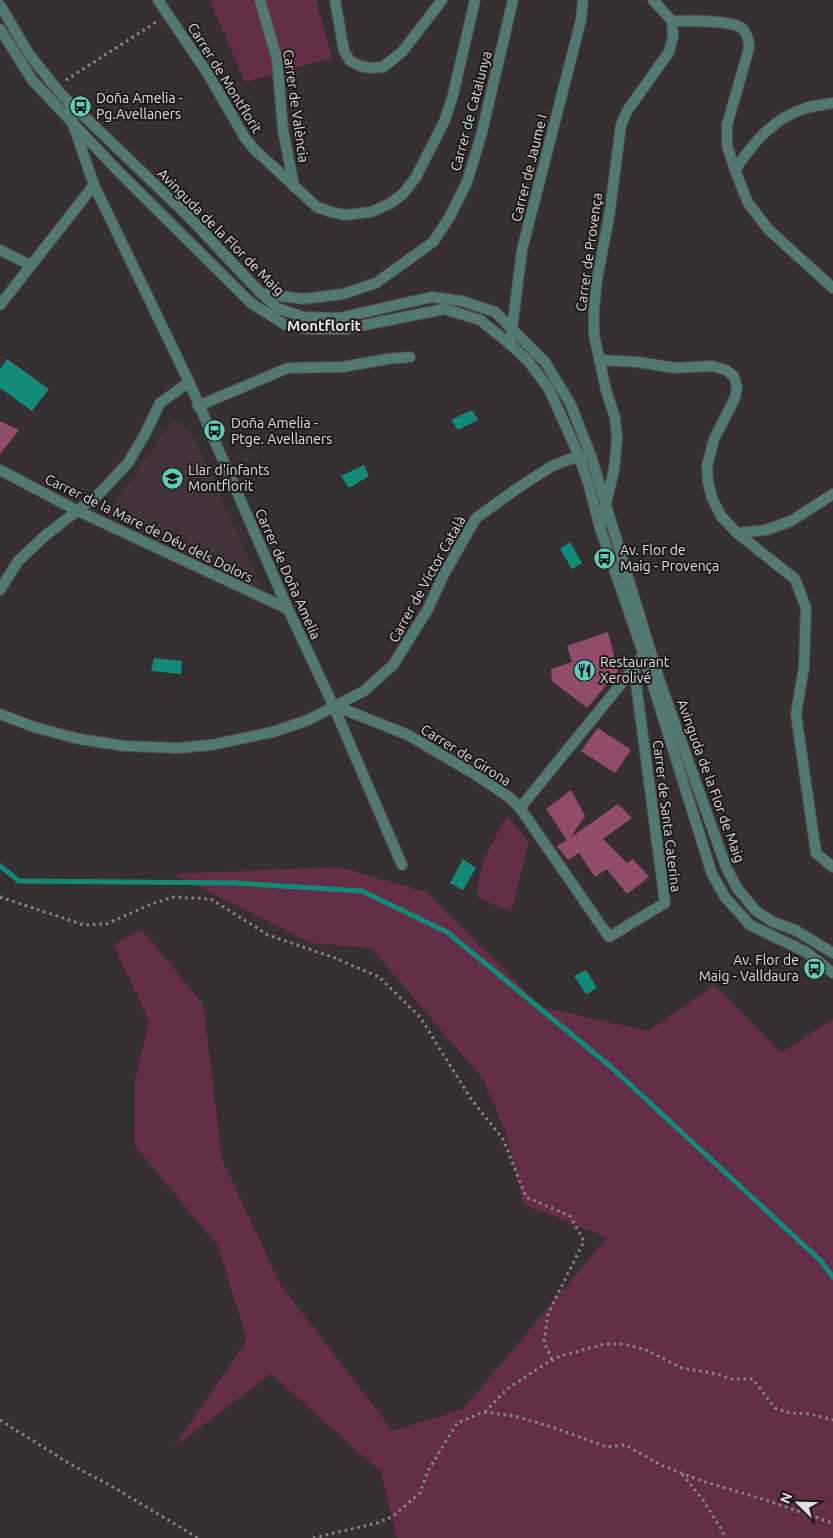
<svg xmlns="http://www.w3.org/2000/svg" width="833" height="1538" viewBox="0 0 833 1538" font-family="Ubuntu,sans-serif">
	<style>
		.built { fill: #42343a }
		.green { fill: #652e47 }
		.water { fill: #118a79 }
		.lines { fill: none; stroke-linecap: round; stroke-linejoin: round }
		.stream { stroke: #118a79; stroke-width: 5 }
		.building { fill: #914c6b }
		.minor-casing { stroke: #514c4e; stroke-width: 12 }
		.tertiary-casing { stroke: #514c4e; stroke-width: 12 }
		.path { stroke: #898486; stroke-width: 3; stroke-dasharray: 2.5 4; stroke-linecap: butt }
		.minor { stroke: #527971; stroke-width: 10 }
		.tertiary { stroke: #527971; stroke-width: 10 }
		.labels { text-anchor: middle; stroke-width: 4; stroke-linejoin: round; paint-order: stroke }
		.street-label { font-size: 14px; fill: #e1dcde; stroke: #1c191a }
		.poi-label { font-size: 14px; fill: #e1dcde; stroke: #1c191a; text-anchor: start }
		.neighbourhood-label { font-size: 15px; font-weight: bold; fill: #eae1e5; stroke: #1c191a }
	</style>
	<rect width="100%" height="100%" fill="#363032"/>
	<path class="built" d="M 173,419 L 181,422 L 192,434 L 260,584 L 257,589 L 107,515 Z"/>
	<g class="green">
		<path d="M 210,0 L 316,0 L 332,58 L 245,82 Z"/>
		<path d="M 507,816 L 529,842 L 511,912 L 480,898 L 477,894 L 483,860 Z"/>
		<path d="M 339,867 L 426,892 L 542,1007 L 648,1031 L 715,985 L 781,1053 L 833,1019 L 833,1538 L 397,1538 L 381,1472 L 271,1374 L 174,1447 L 247,1340 L 218,1246 L 135,1146 L 135,1081 L 149,1021 L 114,945 L 141,929 L 203,1004 L 222,1159 L 280,1284 L 393,1431 L 463,1409 L 607,1238 L 524,1204 L 505,1130 L 483,1079 L 371,948 L 311,943 L 174,874 Z"/>
	</g>
	<g class="water">
		<path d="M 7,359 L 49,389 L 32,411 L 0,388 L 0,369 Z"/>
		<path d="M 472,410 L 478,420 L 458,430 L 451,420 Z"/>
		<path d="M 364,465 L 369,476 L 349,488 L 341,476 Z"/>
		<path d="M 570,542 L 582,563 L 572,569 L 560,549 Z"/>
		<path d="M 154,658 L 182,661 L 181,674 L 151,671 Z"/>
		<path d="M 463,859 L 476,868 L 463,890 L 450,883 Z"/>
		<path d="M 586,970 L 597,988 L 586,994 L 574,976 Z"/>
	</g>
	<g class="lines">
		<path class="stream" d="M 0,866 L 19,881 L 235,883 L 362,891 L 447,932 L 610,1066 L 821,1261 L 833,1277"/>
	</g>
	<g class="building">
		<path d="M 0,421 L 19,430 L 0,454 Z"/>
		<path d="M 608,632 L 618,671 L 587,708 L 552,681 L 551,669 L 572,662 L 567,646 Z"/>
		<path d="M 598,728 L 631,750 L 615,773 L 581,751 Z"/>
		<path d="M 571,790 L 585,816 L 570,838 L 618,804 L 632,818 L 603,839 L 627,863 L 633,859 L 649,877 L 627,894 L 607,869 L 595,877 L 579,853 L 568,860 L 557,846 L 567,840 L 546,809 Z"/>
	</g>
	<g class="lines">
		<defs>
			<g id="minor">
				<path d="M 158,0 L 208,74 L 245,138 L 255,150 L 317,207 L 331,212 L 345,215 L 371,212 L 389,204 L 403,194 L 416,177 L 445,120 L 453,95 L 475,0"/>
				<path d="M 260,0 L 277,59 L 283,130 L 294,187"/>
				<path d="M 335,0 L 344,51 L 350,61 L 360,66 L 371,68 L 383,67 L 402,52 L 442,0"/>
				<path d="M 653,0 L 672,21"/>
				<path d="M 672,21 C 687,21 732,19 743,29 C 747,34 749,42 749,48 L 727,125 L 727,145 L 735,170 L 748,203 L 769,230 L 833,288"/>
				<path d="M 69,102 L 73,124 L 94,185 L 189,382 L 288,609 L 333,705 L 402,865"/>
				<path d="M 735,170 C 753,143 773,118 806,108 C 815,105 824,105 833,103"/>
				<path d="M 0,250 L 30,265"/>
				<path d="M 260,293 L 303,299 L 343,294 L 376,283 L 433,242 L 449,218 L 467,182 L 481,136 L 513,0"/>
				<path d="M 0,305 L 94,185"/>
				<path d="M 510,344 L 522,250 L 581,20 L 583,0"/>
				<path d="M 599,360 L 638,362 L 675,368 L 712,366 L 726,370 L 734,376 L 737,387 L 735,398 L 714,439 L 707,466 L 708,482 L 712,498 L 721,516 L 737,533 L 795,579 L 806,608 L 804,667 L 796,714 L 816,853 L 833,867"/>
				<path d="M 198,406 L 288,368 L 343,367 L 387,359 L 410,357"/>
				<path d="M 0,470 L 76,510 L 288,609"/>
				<path d="M 600,528 L 614,470 L 617,439 L 615,418 L 606,390 L 594,335 L 594,309 L 597,279 L 609,217 L 621,125 L 627,111 L 669,52 L 673,37 L 672,21"/>
				<path d="M 737,533 L 766,530 L 791,521 L 833,494"/>
				<path d="M 0,590 L 18,561 L 46,535 L 100,493 L 128,463 L 145,434 L 160,403 L 189,382"/>
				<path d="M 333,705 L 408,735 L 476,775 L 509,797 L 520,808 L 609,937 L 665,903 L 634,668"/>
				<path d="M 0,714 L 34,727 L 79,739 L 125,746 L 179,748 L 211,745 L 273,732 L 308,720 L 364,691 L 393,665 L 428,609 L 443,576 L 476,518 L 518,488 L 552,466 L 570,459 L 588,456"/>
				<path d="M 520,808 L 634,668 L 642,656 L 649,651"/>
			</g>
			<g id="tertiary">
				<path d="M 0,5 L 29,54 L 60,93 L 189,217 L 254,286 L 277,308 L 304,317 L 339,318 L 432,297 L 462,301 L 495,312 L 545,362 L 570,403 L 591,456 L 659,679 L 726,867 L 737,888 L 756,911 L 773,922 L 795,930 L 833,953"/>
				<path d="M 0,29 L 33,81 L 119,172 L 251,303 L 284,324 L 309,329 L 345,329 L 444,309 L 480,320 L 510,344 L 528,361 L 549,389 L 579,456 L 589,486 L 600,528 L 640,644 L 712,874 L 725,897 L 750,925 L 806,952 L 833,973"/>
			</g>
		</defs>
		<use href="#minor" class="minor-casing"/>
		<use href="#tertiary" class="tertiary-casing"/>
		<g class="path">
			<path d="M 66,80 L 158,21"/>
			<path d="M 0,897 L 84,925 L 106,924 L 149,905 L 173,897 L 211,899 L 268,935 L 335,958 L 379,977 L 420,1017 L 471,1099 L 503,1139 L 526,1197 L 570,1216 L 584,1241 L 548,1314 L 544,1342 L 552,1360"/>
			<path d="M 485,1412 L 507,1389 L 545,1364 L 560,1356 L 605,1344 L 623,1344 L 644,1349 L 682,1368 L 718,1374 L 730,1379 L 753,1379 L 775,1408 L 790,1413 L 810,1414 L 833,1420"/>
			<path d="M 0,1420 L 70,1464 L 113,1487 L 198,1538"/>
			<path d="M 682,1474 L 703,1500 L 723,1532 L 724,1538"/>
			<path d="M 313,1538 L 377,1523 L 392,1517 L 420,1493 L 428,1471 L 457,1423 L 484,1412 L 515,1416 L 555,1428 L 607,1447 L 625,1445 L 661,1465 L 702,1481 L 762,1499 L 833,1523"/>
		</g>
		<use href="#minor" class="minor"/>
		<use href="#tertiary" class="tertiary"/>
	</g>
	<defs>
		<symbol id="bus-disc" viewBox="-11 -11 22 22"><circle r="9.5" fill="#5cceba" stroke="#1c191a"/><path d="M-5-6H5V4H4V6H2V4H-2V6H-4V4H-5ZM-3.5-4V0h7V-4ZM-3.5 1.2v1.5H-2V1.2ZM2 1.2v1.5H3.5V1.2Z" fill="#111"/></symbol>
		<symbol id="school-disc" viewBox="-11 -11 22 22"><circle r="9.5" fill="#5cceba" stroke="#1c191a"/><path d="M0-5L7-2L0 1L-7-2ZM-4 1L0 2.5L4 1V4Q0 6-4 4Z" fill="#111"/></symbol>
		<symbol id="restaurant-disc" viewBox="-11 -11 22 22"><circle r="9.5" fill="#5cceba" stroke="#1c191a"/><path d="M-5-6h1v4h1v-4h1v4h1v-4h1v5L-1.5 .5V6h-2V.5L-5-1ZM5-6V6H3V1.5H1.5Q1.5-4 5-6Z" fill="#111"/></symbol>
	</defs>
	<g fill-rule="evenodd">
		<use href="#bus-disc" x="68" y="94" width="25" height="25"/>
		<use href="#bus-disc" x="202" y="418" width="25" height="25"/>
		<use href="#school-disc" x="160" y="466" width="25" height="25"/>
		<use href="#bus-disc" x="592" y="546" width="25" height="25"/>
		<use href="#restaurant-disc" x="572" y="658" width="25" height="25"/>
		<use href="#bus-disc" x="802" y="956" width="25" height="25"/>
	</g>
	<g class="labels">
		<g class="street-label">
			<text transform="translate(225 78) rotate(58)" y="5">Carrer de Montflorit</text>
			<text transform="translate(296 106) rotate(82)" y="5">Carrer de València</text>
			<text transform="translate(471 111) rotate(-75)" y="5">Carrer de Catalunya</text>
			<text transform="translate(529 168) rotate(-76)" y="5">Carrer de Jaume I</text>
			<text transform="translate(221 232) rotate(45)" y="5">Avinguda de la Flor de Maig</text>
			<text transform="translate(589 252) rotate(-82)" y="5">Carrer de Provença</text>
			<text transform="translate(149 528) rotate(26)" y="5">Carrer de la Mare de Déu dels Dolors</text>
			<text transform="translate(288 574) rotate(66)" y="5">Carrer de Doña Amelia</text>
			<text transform="translate(427 579) rotate(-61)" y="5">Carrer de Víctor Català</text>
			<text transform="translate(466 755) rotate(32)" y="5">Carrer de Girona</text>
			<text transform="translate(711 781) rotate(70)" y="5">Avinguda de la Flor de Maig</text>
			<text transform="translate(667 816) rotate(83)" y="5">Carrer de Santa Caterina</text>
		</g>
		<g class="poi-label">
			<text x="96" y="103">Doña Amelia -<tspan x="96" dy="16">Pg.Avellaners</tspan></text>
			<text x="231" y="428">Doña Amelia -<tspan x="231" dy="16">Ptge. Avellaners</tspan></text>
			<text x="188" y="475">Llar d'infants<tspan x="188" dy="16">Montflorit</tspan></text>
			<text x="620" y="555">Av. Flor de<tspan x="620" dy="16">Maig - Provença</tspan></text>
			<text x="600" y="667">Restaurant<tspan x="600" dy="16">Xerolivé</tspan></text>
			<text x="799" y="965" text-anchor="end">Av. Flor de<tspan x="799" dy="16">Maig - Valldaura</tspan></text>
		</g>
		<g class="neighbourhood-label">
			<text x="324" y="331">Montflorit</text>
		</g>
	</g>
	<g transform="translate(798 1503) rotate(293)" stroke="#1c191a" stroke-width="4" paint-order="stroke">
	<path d="M0-4L9 19L0 12L-9 19Z" fill="#e1dcde"/>
	<text y="-8" font-size="14" font-weight="bold" text-anchor="middle" fill="#e1dcde">N</text>
	</g>
</svg>
